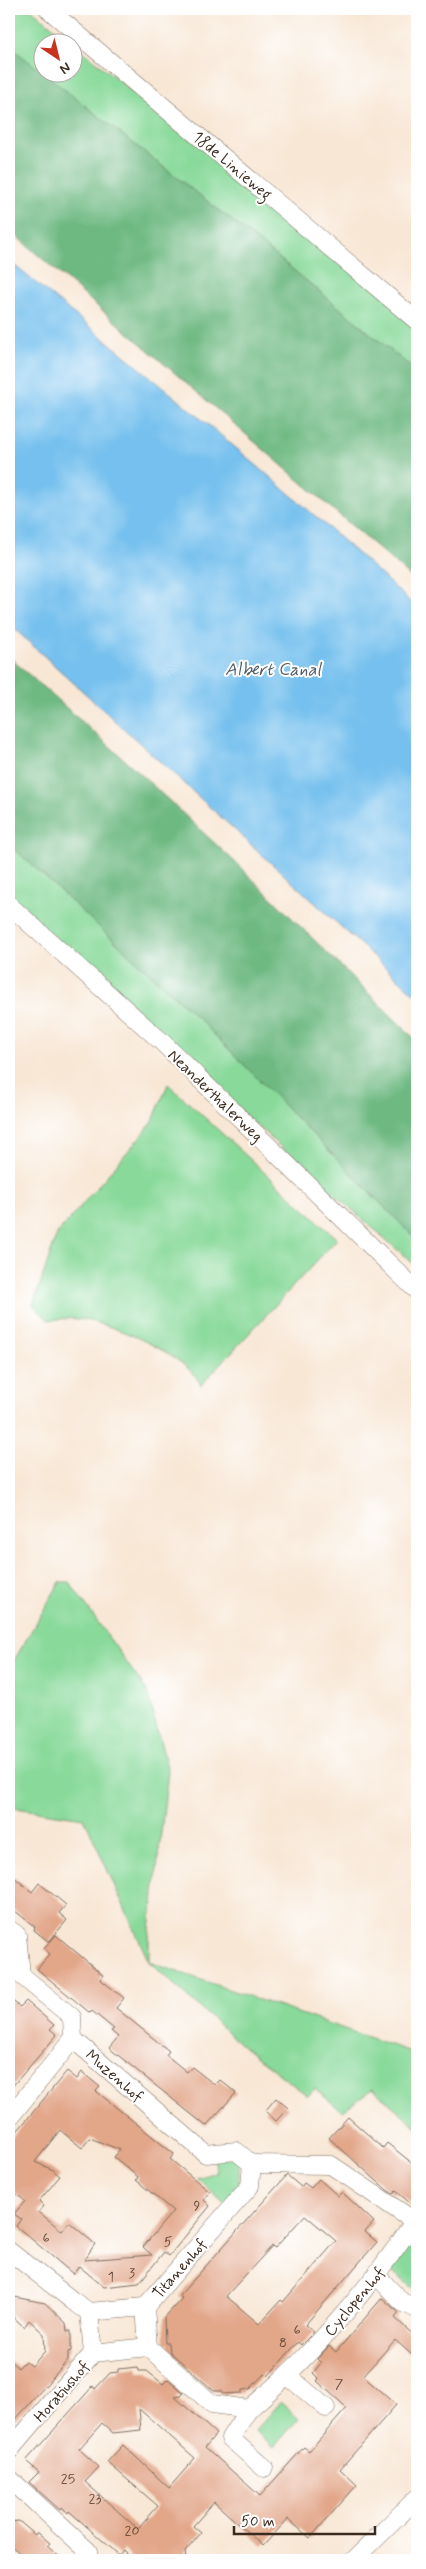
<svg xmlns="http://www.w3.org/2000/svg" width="426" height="2569" viewBox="0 0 426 2569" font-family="Mynerve,sans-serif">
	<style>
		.green { fill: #88d99a; stroke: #62825c }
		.forest { fill: #6eb982; stroke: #547250 }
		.water { fill: #74c0ee; stroke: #587586 }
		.building { fill: #e2a689; fill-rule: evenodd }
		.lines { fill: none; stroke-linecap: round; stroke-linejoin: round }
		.minor-casing { stroke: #7d6c5e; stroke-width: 19 }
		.minor { stroke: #fff; stroke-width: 18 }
		.labels { text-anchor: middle; stroke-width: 4; stroke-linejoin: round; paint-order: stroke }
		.number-label { font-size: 14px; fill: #654939 }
		.street-label { font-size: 16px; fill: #3b2a1e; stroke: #fff }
		.water-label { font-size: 18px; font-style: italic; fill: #4f5e67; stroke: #fff }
	</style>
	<rect width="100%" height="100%" fill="#fff"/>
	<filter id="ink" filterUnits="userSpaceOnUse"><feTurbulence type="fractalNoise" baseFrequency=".02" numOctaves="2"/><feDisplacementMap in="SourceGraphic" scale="10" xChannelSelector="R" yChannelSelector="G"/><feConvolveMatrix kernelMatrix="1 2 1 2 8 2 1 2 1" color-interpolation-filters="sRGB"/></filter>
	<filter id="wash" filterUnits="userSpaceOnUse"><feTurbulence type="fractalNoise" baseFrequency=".0096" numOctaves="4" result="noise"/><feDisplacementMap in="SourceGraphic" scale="20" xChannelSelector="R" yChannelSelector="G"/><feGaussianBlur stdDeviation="1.12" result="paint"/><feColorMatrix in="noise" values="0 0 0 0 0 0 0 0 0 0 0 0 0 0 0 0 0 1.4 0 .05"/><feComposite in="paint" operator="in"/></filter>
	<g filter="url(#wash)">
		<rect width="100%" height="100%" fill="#f8e7d5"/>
		<g class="green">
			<path d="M 9,9 L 31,9 L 417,323 L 417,372 L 258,241 L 43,73 L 72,72 L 72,42 L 42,42 L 42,72 L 9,46 Z"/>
			<path d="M 9,844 L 198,1018 L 417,1240 L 417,1267 L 214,1088 L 9,898 Z"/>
			<path d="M 168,1084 L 337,1239 L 201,1385 C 188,1355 111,1323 79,1319 C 69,1318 58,1319 48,1320 L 33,1305 L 57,1234 L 152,1123 Z"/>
			<path d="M 60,1582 L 69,1582 L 147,1691 L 168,1771 L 149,1938 L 149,1962 L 417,2054 L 417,2127 L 373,2089 L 342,2111 L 315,2089 L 308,2096 L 245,2048 L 149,1962 L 84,1818 L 9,1807 L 9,1669 Z"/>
			<path d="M 231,2154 L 239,2163 L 239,2191 L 227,2205 L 197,2178 L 217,2172 L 214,2158 Z"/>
			<path d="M 417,2233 L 417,2292 L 387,2267 Z"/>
			<path d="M 281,2402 L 299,2418 L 274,2447 L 255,2431 Z"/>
		</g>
		<g class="forest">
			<path d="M 9,46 L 258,241 L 417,372 L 417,582 L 9,230 Z"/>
			<path d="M 9,657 L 133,767 L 236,863 L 417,1041 L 417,1240 L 198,1018 L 9,844 Z"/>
		</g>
		<path class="water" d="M 9,261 C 147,374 287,486 417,608 L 417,996 L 9,624 Z"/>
		<g id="blocks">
			<g class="building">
				<path d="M 9,1873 L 32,1892 L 39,1883 L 66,1905 L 59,1913 L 67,1920 L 49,1942 L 34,1930 L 35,1927 L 9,1906 Z"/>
				<path d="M 56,1935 L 103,1975 L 100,1979 L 124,1998 L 116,2008 L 169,2051 L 166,2055 L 187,2072 L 192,2067 L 215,2085 L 220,2080 L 236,2093 L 206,2126 L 109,2048 L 118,2037 L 111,2031 L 114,2029 L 92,2011 L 90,2013 L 37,1969 L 50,1954 L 44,1949 Z"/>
				<path d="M 9,1998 L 20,2007 L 26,2001 L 54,2025 L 50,2029 L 57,2035 L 9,2090 Z"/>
				<path d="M 67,2071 L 77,2079 L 82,2072 L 100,2087 L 96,2091 L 174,2154 L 170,2159 L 210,2192 L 204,2200 L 210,2206 L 169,2256 L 164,2252 L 139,2283 L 104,2287 L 79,2266 L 73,2274 L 16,2226 L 21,2219 L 14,2214 L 25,2201 L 9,2188 L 9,2141 ZM 60,2130 L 82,2148 L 90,2138 L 120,2150 L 114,2157 L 138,2177 L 136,2180 L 173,2211 L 143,2247 L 152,2255 L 84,2260 L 95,2244 L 69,2222 L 62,2231 L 39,2212 L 44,2206 L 39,2201 L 60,2176 L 51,2169 L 35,2162 Z"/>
				<path d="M 276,2098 L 288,2108 L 276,2121 L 265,2111 Z"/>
				<path d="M 348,2117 L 383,2148 L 387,2143 L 417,2167 L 417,2209 L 396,2191 L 393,2194 L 387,2190 L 329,2138 Z"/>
				<path d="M 287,2175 L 301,2187 L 304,2183 L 311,2188 L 319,2179 L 338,2196 L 342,2192 L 374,2222 L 365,2232 L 377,2242 L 305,2325 L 314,2332 L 301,2345 L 298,2342 L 268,2376 L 265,2373 L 250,2389 L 242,2390 L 242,2393 L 222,2394 L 222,2391 L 214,2391 L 170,2352 L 169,2343 L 165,2343 L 164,2318 L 182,2298 L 179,2296 ZM 305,2215 L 336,2241 L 283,2302 L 281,2300 L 259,2324 L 226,2296 L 272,2246 L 275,2248 Z"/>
				<path d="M 9,2296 L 45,2303 L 66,2323 L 67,2331 L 71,2331 L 71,2351 L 68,2352 L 68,2360 L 9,2427 L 9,2360 L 18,2368 L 25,2361 L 32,2366 L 45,2351 L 44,2334 L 29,2320 L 24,2327 L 9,2313 Z"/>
				<path d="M 382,2298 L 399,2313 L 395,2318 L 417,2338 L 417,2347 L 411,2354 L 395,2340 L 363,2376 L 396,2405 L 340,2469 L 357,2485 L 310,2538 L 288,2519 L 263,2546 L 214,2502 L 193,2526 L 201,2533 L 185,2552 L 186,2560 L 133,2560 L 123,2550 L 119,2555 L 69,2511 L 68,2513 L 62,2507 L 60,2510 L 29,2482 L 39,2472 L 26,2461 L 93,2386 L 95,2389 L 110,2373 L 118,2372 L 118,2369 L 138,2367 L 139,2371 L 147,2371 L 163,2384 L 168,2379 L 184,2393 L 181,2396 L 175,2397 L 216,2434 L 205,2447 L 260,2496 L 304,2447 L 309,2451 L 347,2408 L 317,2381 L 319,2379 L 313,2373 L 321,2363 L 317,2359 L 329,2346 L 336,2352 ZM 139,2409 L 195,2458 L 169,2488 L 123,2445 L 107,2462 L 158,2506 L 138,2529 L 85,2482 L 99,2467 L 79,2449 L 102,2423 L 113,2433 L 141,2430 Z"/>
				<path d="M 19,2521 L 35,2535 L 37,2532 L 50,2543 L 47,2546 L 63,2560 L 28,2560 L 9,2544 L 9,2522 Z"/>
			</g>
		</g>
	</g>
	<g filter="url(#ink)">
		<use href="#blocks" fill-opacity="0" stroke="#7d6c5e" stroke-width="1"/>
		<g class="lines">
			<defs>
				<g id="minor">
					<path d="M 48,9 L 417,321"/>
					<path d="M 9,905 L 162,1042 L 417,1291"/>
					<path d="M 9,1929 L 17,1935 L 21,1975 L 72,2017 L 73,2039 L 206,2154 L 236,2151 L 252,2164 L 250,2186 L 145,2307 L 89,2312"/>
					<path d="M 9,2118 L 73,2039"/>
					<path d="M 252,2164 L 331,2165 L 417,2223"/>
					<path d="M 9,2251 L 73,2301 L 89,2312"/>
					<path d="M 377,2276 L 402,2302 L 417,2309"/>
					<path d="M 145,2307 L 148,2347"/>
					<path d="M 89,2312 L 93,2353"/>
					<path d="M 148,2347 L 212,2404 L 249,2409 C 313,2355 367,2291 414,2222"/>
					<path d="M 93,2353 L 148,2347"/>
					<path d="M 288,2376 L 326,2408"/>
					<path d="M 249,2409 L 230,2438 L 264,2468"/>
					<path d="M 9,2451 L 93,2353"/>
					<path d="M 9,2478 L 88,2551 L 88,2560"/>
					<path d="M 354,2560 L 417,2498"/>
				</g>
			</defs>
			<use href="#minor" class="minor-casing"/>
			<use href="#minor" class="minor"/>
		</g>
	</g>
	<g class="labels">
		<g class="number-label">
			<text x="197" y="2210">9</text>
			<text x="46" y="2242">6</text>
			<text x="168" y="2246">5</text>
			<text x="132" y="2277">3</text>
			<text x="111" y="2281">1</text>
			<text x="297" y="2334">6</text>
			<text x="283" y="2347">8</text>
			<text x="339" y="2388">7</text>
			<text x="68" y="2483">25</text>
			<text x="95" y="2503">23</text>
			<text x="132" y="2535">20</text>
		</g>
		<g class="street-label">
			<text transform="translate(233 165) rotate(40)" y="6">18de Linieweg</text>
			<text transform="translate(216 1095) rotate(44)" y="6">Neanderthalerweg</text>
			<text transform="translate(115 2075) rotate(41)" y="6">Muzenhof</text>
			<text transform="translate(179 2268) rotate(-49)" y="6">Titanenhof</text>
			<text transform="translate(354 2301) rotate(-50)" y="6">Cyclopenhof</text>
			<text transform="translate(61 2391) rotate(-49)" y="6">Horatiushof</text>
		</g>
		<g class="water-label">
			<text x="273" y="675">Albert Canal</text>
		</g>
	</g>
	<rect width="426" height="2569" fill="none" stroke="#fff" stroke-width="30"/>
	<g transform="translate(58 58) rotate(145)"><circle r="24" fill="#ffffff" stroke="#b1aaa5"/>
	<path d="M0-4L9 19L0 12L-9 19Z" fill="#c8321e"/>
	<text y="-8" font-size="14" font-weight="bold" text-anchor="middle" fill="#3b2a1e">N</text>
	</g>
	<path d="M234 2526v8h141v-8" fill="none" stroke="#3b2a1e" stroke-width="2.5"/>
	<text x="241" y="2526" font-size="15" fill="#3b2a1e" stroke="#ffffff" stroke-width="4" paint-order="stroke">50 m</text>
</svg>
